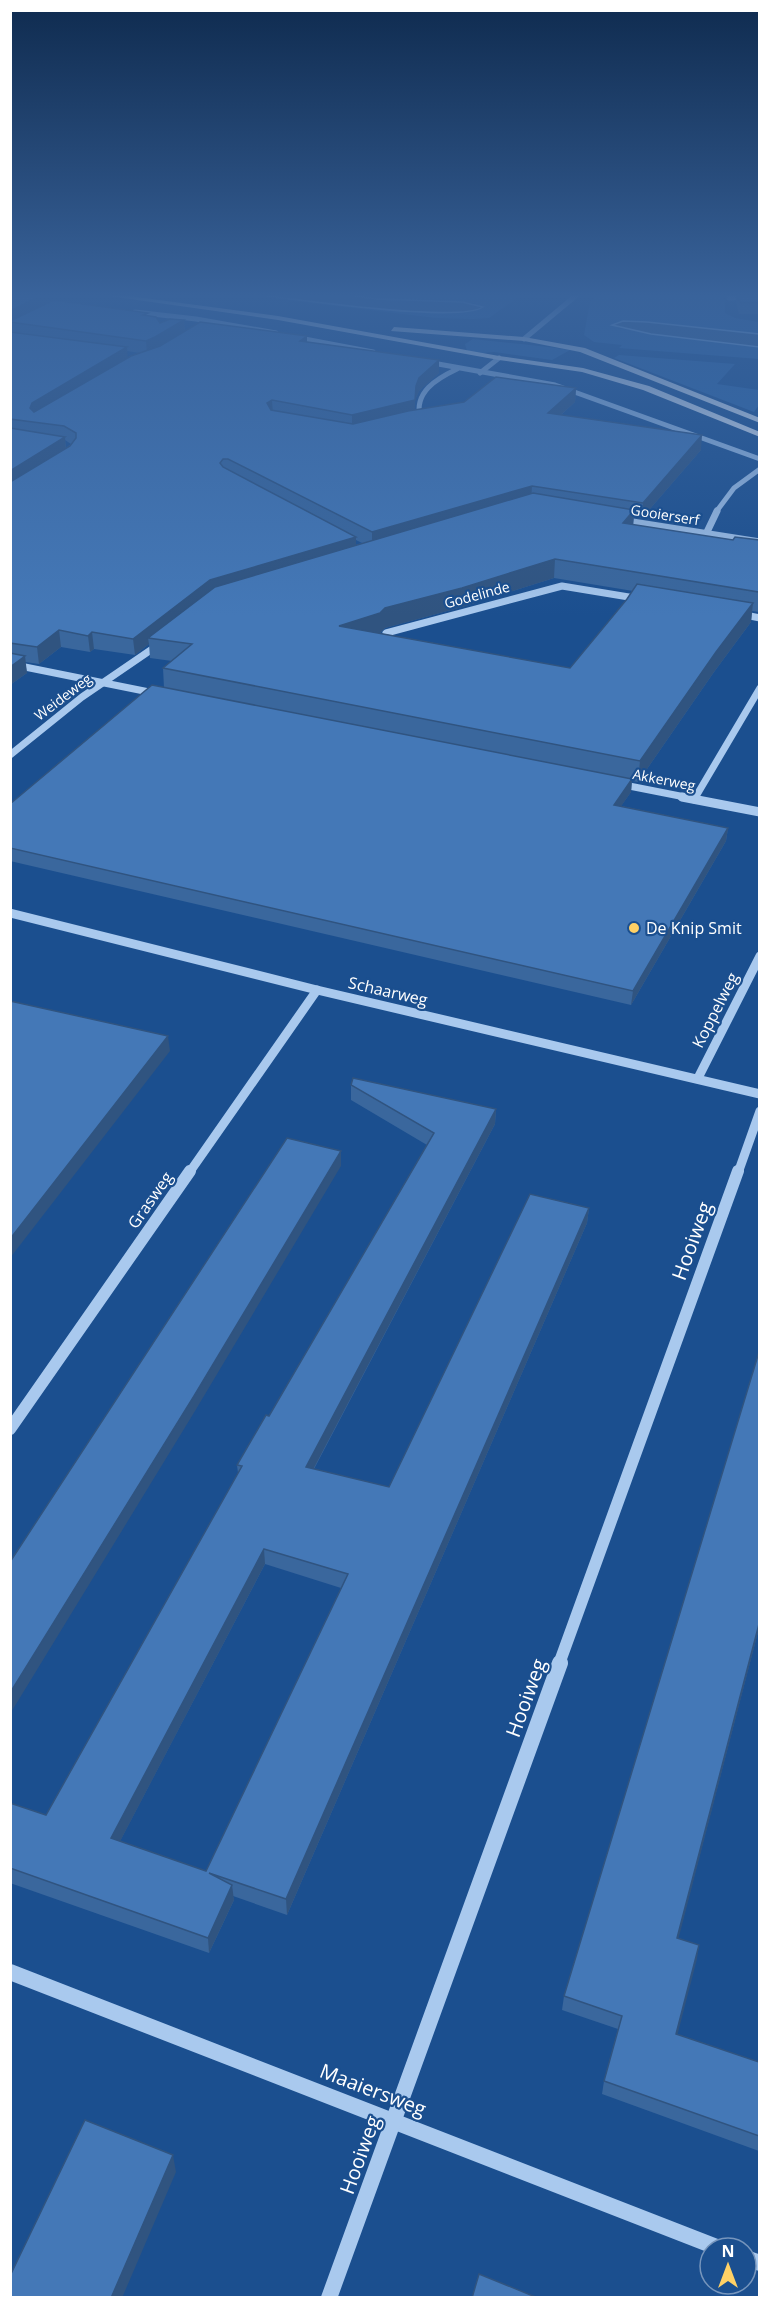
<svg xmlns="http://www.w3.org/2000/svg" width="770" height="2308" viewBox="0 0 770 2308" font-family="'Open Sans',sans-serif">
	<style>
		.green { fill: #2e69ad }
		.water { fill: #3c6290; stroke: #9cc4f0; stroke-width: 1.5 }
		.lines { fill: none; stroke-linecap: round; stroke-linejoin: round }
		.minor-far4 { stroke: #a9c9ee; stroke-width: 5 }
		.minor-far3 { stroke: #a9c9ee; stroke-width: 7 }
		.minor-far2 { stroke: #a9c9ee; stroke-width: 9 }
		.minor-far1 { stroke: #a9c9ee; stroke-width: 12 }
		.minor { stroke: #a9c9ee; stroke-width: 16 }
		.major { fill: #f0f6ff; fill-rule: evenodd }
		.wall { fill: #3a679d; fill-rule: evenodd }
		.shaded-wall { fill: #305480 }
		.building { fill: #4478b7; stroke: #305480; stroke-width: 1.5; fill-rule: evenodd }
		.poi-dot { fill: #ffd166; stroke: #1b4f8f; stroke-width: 2 }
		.labels { text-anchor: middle; stroke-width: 4.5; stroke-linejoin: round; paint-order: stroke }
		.far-street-label { font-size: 14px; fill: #fff; stroke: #1b4f8f }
		.poi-label { font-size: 16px; fill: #fff; stroke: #1b4f8f; text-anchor: start }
		.street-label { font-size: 16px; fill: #fff; stroke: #1b4f8f }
		.near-street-label { font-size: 20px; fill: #fff; stroke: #1b4f8f }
	</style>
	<rect width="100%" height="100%" fill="#1b4f8f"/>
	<g class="green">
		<path d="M 227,293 L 246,293 C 320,302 394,312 469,312 L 476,303 L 377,299 L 334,293 L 537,293 L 520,296 L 489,318 L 472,319 L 436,318 Z"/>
		<path d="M 597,293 L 700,293 L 725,299 L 725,313 L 735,318 L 759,322 L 759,334 L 629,321 L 624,321 L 618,328 L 759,347 L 759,359 L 619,348 L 622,345 L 594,342 L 584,335 L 590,302 Z"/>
		<path d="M 473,339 C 505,343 537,345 570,350 L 552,360 L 494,352 L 483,353 L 467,351 L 465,344 Z"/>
		<path d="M 619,355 L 735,364 L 717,384 L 759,390 L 759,405 L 754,412 L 614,358 Z"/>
	</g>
	<g class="water">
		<path d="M 246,293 L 334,293 L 377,299 L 462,302 L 483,307 C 459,324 284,298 246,293 Z"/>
		<path d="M 623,321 L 647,322 L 759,334 L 759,347 L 651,334 L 612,325 Z"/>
	</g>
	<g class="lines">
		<g class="minor-far4">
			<path d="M 729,298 L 760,296"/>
			<path d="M 135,312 L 196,319 L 276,333"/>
			<path d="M 294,337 L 373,352"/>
			<path d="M 524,339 L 579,293"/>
			<path d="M 427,362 L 555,385 L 760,459"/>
			<path d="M 480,373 L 499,358"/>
			<path d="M 420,418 C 414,392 436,379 457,369"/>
			<path d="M 716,512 L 734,488 L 760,469"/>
		</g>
		<g class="minor-far3">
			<path d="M 620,520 L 760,542"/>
			<path d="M 706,534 L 717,511"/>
			<path d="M 740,614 L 760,618"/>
			<path d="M 394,647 L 386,633 L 562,586 L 641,599"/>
			<path d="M 10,664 L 159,694"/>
			<path d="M 10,755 L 82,697 L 161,643"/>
			<path d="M 619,784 L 690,798"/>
			<path d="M 695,798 L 760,688"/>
		</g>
		<g class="minor-far2">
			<path d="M 682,797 L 760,812"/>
			<path d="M 694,799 L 695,797"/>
			<path d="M 10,913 L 317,990 L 760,1094"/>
			<path d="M 698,1078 L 760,956"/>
			<path d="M 189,1173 L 317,990"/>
			<path d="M 738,1173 L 760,1111"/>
		</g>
		<g class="minor-far1">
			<path d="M 10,1429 L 190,1171"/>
			<path d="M 559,1664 L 738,1171"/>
		</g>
		<g class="minor">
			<path d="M 10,1972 L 719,2248"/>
			<path d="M 746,2258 L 760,2263"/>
			<path d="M 329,2298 L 560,1663"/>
		</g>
		<g class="major">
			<path d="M 88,293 L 107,293 L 278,316 L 499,356 L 583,368 L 649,386 L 760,432 L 760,437 L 643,390 L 582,372 L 499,360 L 278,320 Z"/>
			<path d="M 394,327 L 524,337 L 585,348 L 760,418 L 760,423 L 580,352 L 524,341 L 391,331 Z"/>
		</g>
	</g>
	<g class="wall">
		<path d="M 10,293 L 84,293 L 75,298 L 49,294 L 49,302 L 149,316 L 160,323 L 184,320 L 185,331 L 307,342 L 439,360 L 439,373 L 419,391 L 415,400 L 415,410 L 576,388 L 575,402 L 561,415 L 701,450 L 642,518 L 634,517 L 633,525 L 733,540 L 759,540 L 759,612 L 752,611 L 751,622 L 714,672 L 638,782 L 632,781 L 631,792 L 621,806 L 728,828 L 726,841 L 631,1005 L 10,861 L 10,804 L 164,688 L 163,668 L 172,661 L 150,658 L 149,644 L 135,655 L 94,649 L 90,652 L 61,647 L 39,664 L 25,662 L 27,673 L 10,685 ZM 127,351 L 140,353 L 127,358 ZM 65,440 L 71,444 L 66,448 ZM 356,540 L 362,543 L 356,545 ZM 554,578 L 633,591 L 627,599 L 570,668 L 379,633 L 380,633 L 385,628 L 462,607 Z"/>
		<path d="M 737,293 L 759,293 L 759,314 L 739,314 L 736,302 Z"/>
		<path d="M 351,1085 L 496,1109 L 495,1124 L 314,1469 L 389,1487 L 589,1208 L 587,1223 L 287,1915 L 233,1896 L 234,1900 L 209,1953 L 10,1883 L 10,1803 L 46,1815 L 238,1473 L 237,1465 L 269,1416 L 427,1145 L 351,1100 ZM 265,1564 L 341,1588 L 206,1871 L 120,1841 Z"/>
		<path d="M 759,1628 L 678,1938 L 699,1945 L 677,2034 L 759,2062 L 759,2151 L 602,2094 L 604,2081 L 618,2029 L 562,2010 L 564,1996 Z"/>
	</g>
	<g class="shaded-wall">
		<path d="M 46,293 L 48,293 L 50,304 L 10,322 L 10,311 Z"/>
		<path d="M 74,293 L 84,293 L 75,298 Z"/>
		<path d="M 184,320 L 185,333 L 147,354 L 146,341 Z"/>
		<path d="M 307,336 L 307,350 L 300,341 Z"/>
		<path d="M 127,347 L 128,361 L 31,422 L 30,408 L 32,403 Z"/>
		<path d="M 439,360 L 439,373 L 419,391 L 415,400 L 415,414 L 352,429 L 352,415 L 416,386 L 419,378 Z"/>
		<path d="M 576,388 L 575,402 L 547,427 L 548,413 Z"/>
		<path d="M 272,400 L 273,414 L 267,403 Z"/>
		<path d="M 702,435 L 701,450 L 642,518 L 643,503 Z"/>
		<path d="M 65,437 L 66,451 L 10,487 L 10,471 Z"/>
		<path d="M 532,486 L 531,501 L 372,548 L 372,532 Z"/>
		<path d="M 634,510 L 633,528 L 623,523 Z"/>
		<path d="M 356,537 L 356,553 L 148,638 L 149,644 L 135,655 L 133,639 L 210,580 Z"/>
		<path d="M 555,559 L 554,578 L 462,607 L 385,628 L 380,633 L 339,646 L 339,626 L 385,608 Z"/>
		<path d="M 753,603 L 751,622 L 714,672 L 638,782 L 640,761 L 716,652 Z"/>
		<path d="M 59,630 L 61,647 L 39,664 L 37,647 Z"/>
		<path d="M 92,632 L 94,649 L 90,652 L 88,636 Z"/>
		<path d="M 25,656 L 27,673 L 10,685 L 10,667 Z"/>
		<path d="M 632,779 L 631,792 L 613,818 L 614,805 Z"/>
		<path d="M 728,828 L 726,841 L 631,1005 L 633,991 Z"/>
		<path d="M 168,1036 L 170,1051 L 10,1258 L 10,1239 Z"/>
		<path d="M 496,1109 L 495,1124 L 306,1483 L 306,1467 Z"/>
		<path d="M 341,1151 L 341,1166 L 195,1411 L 10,1714 L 10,1693 Z"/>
		<path d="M 589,1208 L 587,1223 L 287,1915 L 286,1899 Z"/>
		<path d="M 264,1549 L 265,1564 L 114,1853 L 111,1838 Z"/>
		<path d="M 759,1624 L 759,1628 L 675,1952 L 677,1938 Z"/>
		<path d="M 232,1885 L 234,1900 L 209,1953 L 208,1938 Z"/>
		<path d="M 699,1945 L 697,1959 L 674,2048 L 676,2034 Z"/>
		<path d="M 173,2155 L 176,2172 L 122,2298 L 111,2298 Z"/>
	</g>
	<g class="building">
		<path d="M 10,293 L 46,293 L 10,311 Z"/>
		<path d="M 737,293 L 759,293 L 759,303 L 740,303 Z"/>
		<path d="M 54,300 L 148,313 L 143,315 L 156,317 L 160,323 L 170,319 L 184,320 L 155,337 L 146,341 L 10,322 L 10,321 Z"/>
		<path d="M 200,322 L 307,336 L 300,341 L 439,360 L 419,378 L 416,386 L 415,400 L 352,415 L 272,400 L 267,403 L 271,410 L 353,424 L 408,411 L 464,402 L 496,377 L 576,388 L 548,413 L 702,435 L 643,503 L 532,486 L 372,532 L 228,459 L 223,459 L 220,463 L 223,467 L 356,537 L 210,580 L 133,639 L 92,632 L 88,636 L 59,630 L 37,647 L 10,643 L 10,482 L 70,446 L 76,438 L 76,433 L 64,426 L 10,419 L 10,332 L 127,347 L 32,403 L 30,408 L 34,412 L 131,356 L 160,346 Z"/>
		<path d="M 10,428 L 65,437 L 10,471 Z"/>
		<path d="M 533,493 L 634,510 L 623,523 L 733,540 L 735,537 L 759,540 L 759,592 L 555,559 L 462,588 L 385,608 L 380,613 L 339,626 L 570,668 L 627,599 L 637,584 L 753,603 L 716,652 L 640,761 L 163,668 L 192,644 L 148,638 L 215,587 Z"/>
		<path d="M 10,653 L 25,656 L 10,667 Z"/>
		<path d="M 152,685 L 632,779 L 614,805 L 728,828 L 633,991 L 10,848 L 10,804 Z"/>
		<path d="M 10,1001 L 168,1036 L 10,1239 Z"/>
		<path d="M 353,1078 L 496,1109 L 306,1467 L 389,1487 L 530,1194 L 589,1208 L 286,1899 L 209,1873 L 232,1885 L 208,1938 L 10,1868 L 10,1803 L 46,1815 L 242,1466 L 237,1465 L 266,1415 L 269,1416 L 434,1133 L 351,1085 ZM 264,1549 L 348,1574 L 206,1871 L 111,1838 Z"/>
		<path d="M 287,1138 L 341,1151 L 194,1396 L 10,1693 L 10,1562 Z"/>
		<path d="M 759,1352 L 759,1624 L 677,1938 L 699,1945 L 676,2034 L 759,2062 L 759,2136 L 604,2081 L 622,2016 L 564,1996 Z"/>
		<path d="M 85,2120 L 173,2155 L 111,2298 L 10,2298 L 10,2276 Z"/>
		<path d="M 479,2274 L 538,2298 L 472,2298 Z"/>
	</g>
	<linearGradient id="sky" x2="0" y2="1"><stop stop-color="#0f2b4f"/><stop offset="0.48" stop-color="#39639b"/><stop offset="1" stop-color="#39639b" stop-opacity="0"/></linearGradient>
	<rect width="770" height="616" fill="url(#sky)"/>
	<circle class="poi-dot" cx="634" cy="928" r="6"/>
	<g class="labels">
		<g class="far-street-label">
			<text transform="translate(665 515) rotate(9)" y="5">Gooierserf</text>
			<text transform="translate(477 595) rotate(-15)" y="5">Godelinde</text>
			<text transform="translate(63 697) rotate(-37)" y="5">Weideweg</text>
			<text transform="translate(664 780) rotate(11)" y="5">Akkerweg</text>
		</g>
		<g class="poi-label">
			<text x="646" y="934">De Knip Smit</text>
		</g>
		<g class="street-label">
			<text transform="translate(388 991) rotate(13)" y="6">Schaarweg</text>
			<text transform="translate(715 1010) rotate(-63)" y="6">Koppelweg</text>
			<text transform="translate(150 1200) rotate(-55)" y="6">Grasweg</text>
		</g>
		<g class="near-street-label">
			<text transform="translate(692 1241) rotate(-70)" y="7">Hooiweg</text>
			<text transform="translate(526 1698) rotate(-70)" y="7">Hooiweg</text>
			<text transform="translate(373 2090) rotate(21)" y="7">Maaiersweg</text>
			<text transform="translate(360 2155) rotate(-70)" y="7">Hooiweg</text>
		</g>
	</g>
	<rect width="770" height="2308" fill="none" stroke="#ffffff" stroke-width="24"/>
	<g transform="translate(728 2266)"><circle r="28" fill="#1b4f8f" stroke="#7695bc" stroke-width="1.5"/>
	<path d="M0-4.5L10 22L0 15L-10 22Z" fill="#ffd166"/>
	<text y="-9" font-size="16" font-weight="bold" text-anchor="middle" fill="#ffffff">N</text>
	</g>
</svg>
